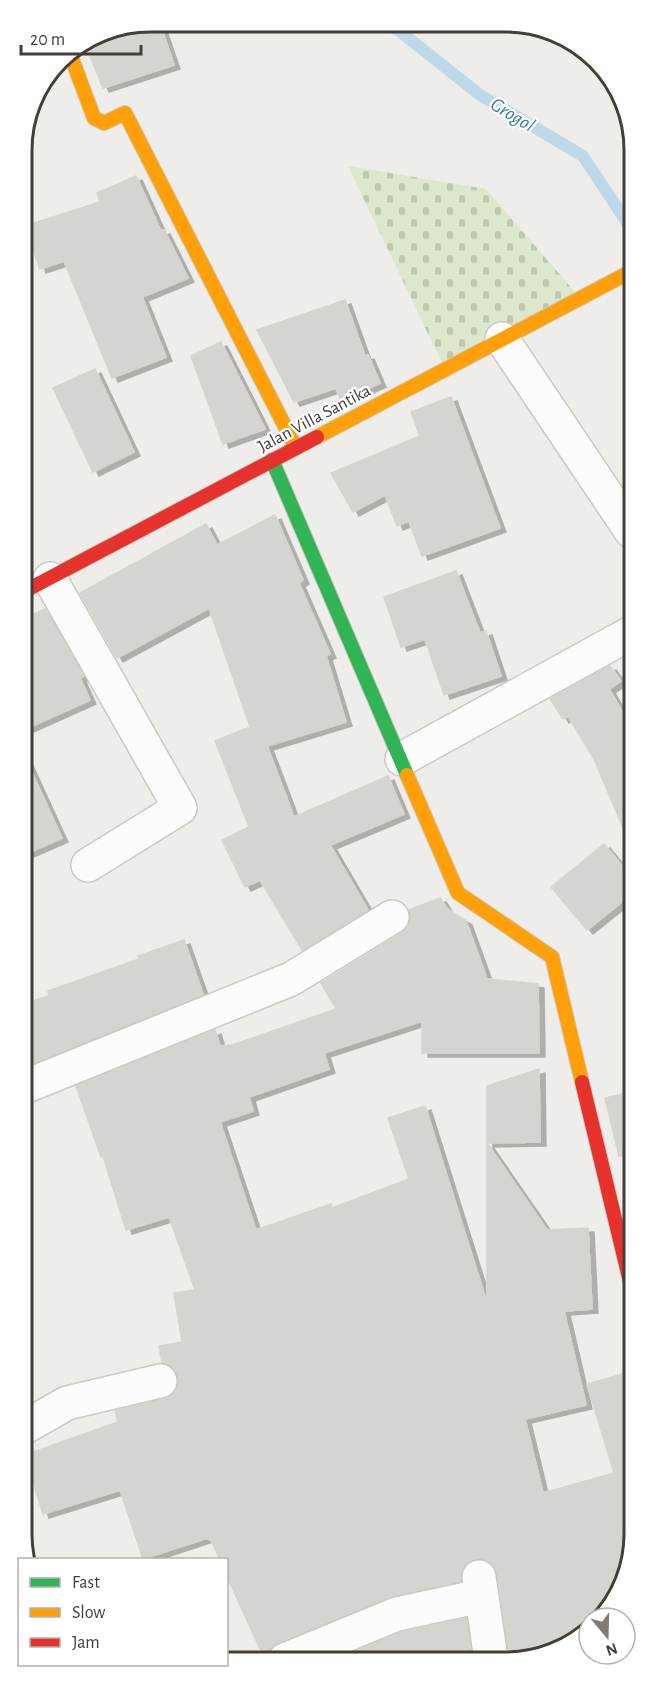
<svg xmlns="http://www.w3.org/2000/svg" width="655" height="1684" viewBox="0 0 655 1684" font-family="'Alegreya Sans',sans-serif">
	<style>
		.cemetery { fill: url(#cemetery-stones) }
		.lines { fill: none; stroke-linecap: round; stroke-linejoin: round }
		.stream { stroke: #bdd9e9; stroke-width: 12 }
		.building { fill: #d6d4d0; stroke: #d6d4cf; stroke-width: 1.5; filter: url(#shadow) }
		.street-casing { stroke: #cbc9c5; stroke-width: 36 }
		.fast-casing { stroke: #cccac1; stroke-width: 16 }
		.slow-casing { stroke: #cccac1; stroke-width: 16 }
		.jam-casing { stroke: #cccac1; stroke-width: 16 }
		.street { stroke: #fcfcfc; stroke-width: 33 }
		.fast { stroke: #30b455; stroke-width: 14 }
		.slow { stroke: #ff9f0a; stroke-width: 14 }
		.jam { stroke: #e5322d; stroke-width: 14 }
		.labels { text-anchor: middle; stroke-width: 4.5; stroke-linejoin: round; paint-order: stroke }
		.street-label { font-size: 18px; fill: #443e36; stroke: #fff }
		.water-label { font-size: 20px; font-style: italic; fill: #397aa6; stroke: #fff }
		.rim { fill: none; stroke: #443e36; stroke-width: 3 }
	</style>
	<defs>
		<pattern id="cemetery-stones" width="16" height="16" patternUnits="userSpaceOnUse" patternTransform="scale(1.5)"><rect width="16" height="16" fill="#dce7cb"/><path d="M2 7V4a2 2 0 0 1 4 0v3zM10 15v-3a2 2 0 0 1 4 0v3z" fill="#bec7af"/></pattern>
		<filter id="shadow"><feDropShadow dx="6" dy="4" stdDeviation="0" flood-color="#0004"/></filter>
	</defs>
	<rect width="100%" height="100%" fill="#eeede9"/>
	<path class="cemetery" d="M 348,166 L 486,189 L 581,299 L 442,363 Z"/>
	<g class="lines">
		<path class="stream" d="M 375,23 L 397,29 L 480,95 L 583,156 L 630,227"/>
	</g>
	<g class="building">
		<path d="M 150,21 L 159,21 L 174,65 L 103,88 L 84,41 L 101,31 Z"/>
		<path d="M 136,176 L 161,231 L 164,230 L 188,278 L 142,297 L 166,357 L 112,378 L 64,261 L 40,269 L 25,226 L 100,202 L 97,193 Z"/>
		<path d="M 345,300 L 365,356 L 368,355 L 380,383 L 341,401 L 336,388 L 294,402 L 257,330 Z"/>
		<path d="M 221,342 L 265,429 L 223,444 L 191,356 Z"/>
		<path d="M 95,369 L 134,452 L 93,472 L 53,388 Z"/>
		<path d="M 451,397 L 500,528 L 422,556 L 409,521 L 397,526 L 385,495 L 353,512 L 331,473 L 420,436 L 411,412 Z"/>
		<path d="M 275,515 L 303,580 L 299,583 L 330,654 L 326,656 L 346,722 L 267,746 L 294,817 L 388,776 L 404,814 L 330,845 L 368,910 L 302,950 L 260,880 L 245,887 L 222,840 L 249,827 L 215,741 L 250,727 L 209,608 L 117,658 L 80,593 L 206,524 L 217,545 Z"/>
		<path d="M 456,571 L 480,633 L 486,631 L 501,676 L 444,695 L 425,639 L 401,647 L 384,597 Z"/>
		<path d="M 45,609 L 84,676 L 80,678 L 90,700 L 23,730 L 23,619 Z"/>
		<path d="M 610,666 L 621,681 L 609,689 L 631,727 L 631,847 L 594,759 L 568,716 L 563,719 L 550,699 Z"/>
		<path d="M 23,753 L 62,838 L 23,855 Z"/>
		<path d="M 604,844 L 632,878 L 632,894 L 587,930 L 551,887 Z"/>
		<path d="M 440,898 L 447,909 L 466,921 L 487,979 L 538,984 L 539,1053 L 422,1053 L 422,1021 L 324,1053 L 329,1069 L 249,1097 L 253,1111 L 220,1122 L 256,1230 L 331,1204 L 332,1208 L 409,1179 L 388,1118 L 425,1106 L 487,1303 L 487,1086 L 539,1069 L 540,1142 L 487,1143 L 547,1230 L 588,1228 L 592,1309 L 564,1311 L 586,1405 L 525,1419 L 543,1493 L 614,1473 L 587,1384 L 633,1371 L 634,1543 L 603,1618 L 589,1618 L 589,1627 L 546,1654 L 509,1659 L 497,1574 L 493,1565 L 485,1559 L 477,1558 L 468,1562 L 462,1570 L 461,1581 L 390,1597 L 278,1643 L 271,1648 L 265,1660 L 226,1574 L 226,1560 L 220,1560 L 211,1540 L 207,1538 L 143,1559 L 120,1490 L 43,1514 L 25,1455 L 118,1422 L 115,1411 L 164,1399 L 173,1394 L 178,1386 L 178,1376 L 173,1368 L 162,1363 L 159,1346 L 182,1342 L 174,1293 L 195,1290 L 169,1217 L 126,1230 L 103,1156 L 101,1157 L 76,1086 L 215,1030 L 220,1046 L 232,1045 L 336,1009 L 321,983 L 402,933 L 409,925 L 409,910 Z"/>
		<path d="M 184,940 L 203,994 L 24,1067 L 24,1003 L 49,996 L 48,991 L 139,959 L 138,956 Z"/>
		<path d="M 632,1092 L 633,1153 L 619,1156 L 605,1098 Z"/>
		<path d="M 466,1618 L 471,1650 L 440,1659 L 335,1660 L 403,1632 Z"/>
	</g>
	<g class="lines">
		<defs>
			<g id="street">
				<path d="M 502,339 L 631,531"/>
				<path d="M 50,579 L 180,808 L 88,865"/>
				<path d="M 402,759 L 631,633"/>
				<path d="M 24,1087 L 291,979 L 392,917"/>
				<path d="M 25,1427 L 67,1403 L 160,1381"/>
				<path d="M 479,1577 L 491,1659"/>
				<path d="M 285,1660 L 397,1614 L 481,1596"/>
			</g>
			<path id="fast" d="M 272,460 L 407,775"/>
			<g id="slow">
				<path d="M 69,51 L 94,118 L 104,123 L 125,113 L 296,448"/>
				<path d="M 317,437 L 630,272"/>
				<path d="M 407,775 L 458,893 L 552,957 L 582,1082"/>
			</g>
			<g id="jam">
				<path d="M 23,592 L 317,437"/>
				<path d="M 582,1082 L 633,1294"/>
			</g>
		</defs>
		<use href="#street" class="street-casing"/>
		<use href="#fast" class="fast-casing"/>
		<use href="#slow" class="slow-casing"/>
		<use href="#jam" class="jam-casing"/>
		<use href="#street" class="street"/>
		<use href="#fast" class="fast"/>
		<use href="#slow" class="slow"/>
		<use href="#jam" class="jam"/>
	</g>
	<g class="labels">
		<g class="street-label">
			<text transform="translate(314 418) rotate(-28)" y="6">Jalan Villa Santika</text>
		</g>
		<g class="water-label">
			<text transform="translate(513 114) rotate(31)" y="7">Grogol</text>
		</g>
	</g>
	<path d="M0 0H655V1684H0ZM150 32H506A118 118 0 0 1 624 150V1534A118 118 0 0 1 506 1652H150A118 118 0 0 1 32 1534V150A118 118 0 0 1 150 32Z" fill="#fff" fill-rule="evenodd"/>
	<path class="rim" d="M150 32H506A118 118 0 0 1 624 150V1534A118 118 0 0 1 506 1652H150A118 118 0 0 1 32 1534V150A118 118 0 0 1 150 32Z"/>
	<rect x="18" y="1558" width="210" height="108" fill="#ffffff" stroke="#b4b2af" stroke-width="1.5"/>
	<rect x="30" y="1578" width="30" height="9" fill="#30b455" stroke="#b4b2af" stroke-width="1.5"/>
	<text x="72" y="1588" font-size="18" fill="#443e36">Fast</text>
	<rect x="30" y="1608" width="30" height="9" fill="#ff9f0a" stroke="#b4b2af" stroke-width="1.5"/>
	<text x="72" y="1618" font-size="18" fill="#443e36">Slow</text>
	<rect x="30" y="1638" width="30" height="9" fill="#e5322d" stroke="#b4b2af" stroke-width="1.5"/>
	<text x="72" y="1648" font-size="18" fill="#443e36">Jam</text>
	<g transform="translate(607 1636) rotate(161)"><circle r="28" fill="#ffffff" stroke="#b4b2af" stroke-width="1.5"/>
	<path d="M0-4.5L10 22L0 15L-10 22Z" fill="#807b75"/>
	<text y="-9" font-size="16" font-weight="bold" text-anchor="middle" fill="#443e36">N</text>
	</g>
	<path d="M21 45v9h120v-9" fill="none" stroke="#443e36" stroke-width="3"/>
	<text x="30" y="45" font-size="18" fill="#443e36" stroke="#ffffff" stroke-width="4.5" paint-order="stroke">20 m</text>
</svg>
